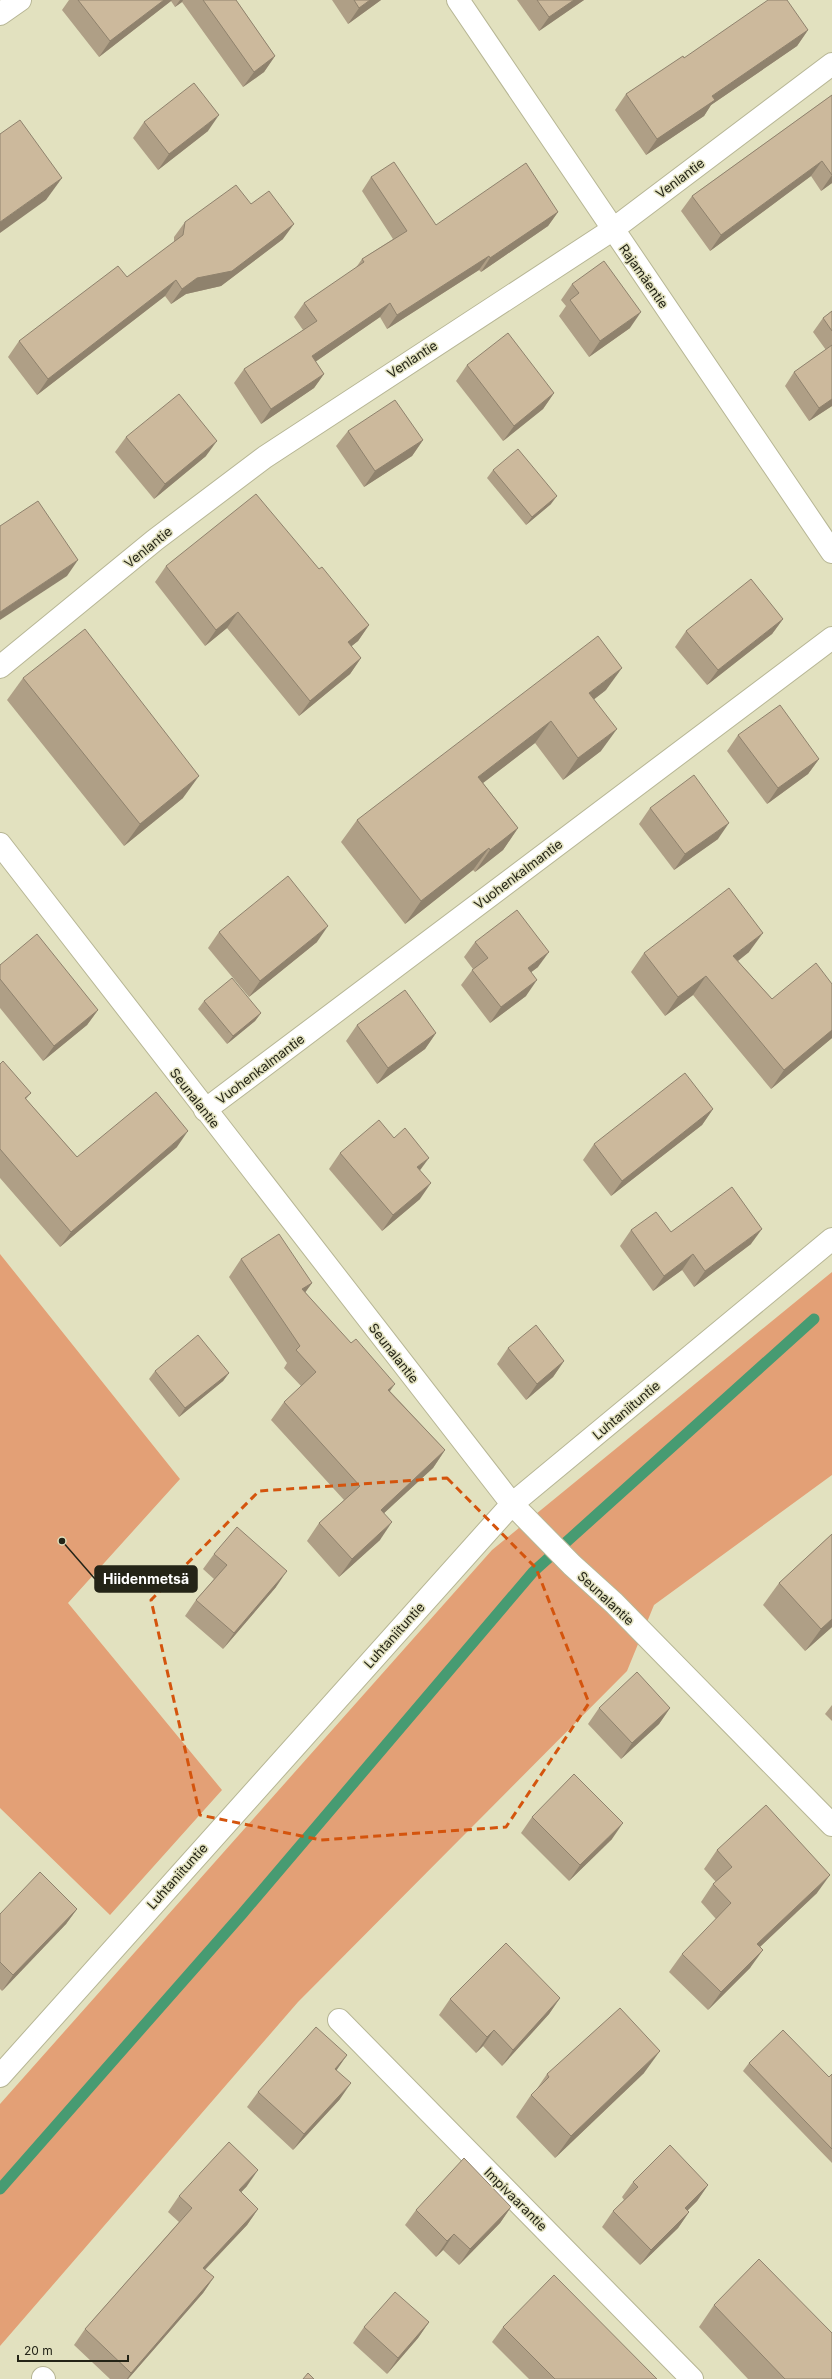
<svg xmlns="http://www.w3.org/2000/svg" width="832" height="2379" viewBox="0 0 832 2379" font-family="Inter,sans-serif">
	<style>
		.green { fill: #e3a076 }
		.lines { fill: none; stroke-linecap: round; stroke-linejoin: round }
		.stream { stroke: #479b72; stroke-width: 11 }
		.street-casing { stroke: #b7b695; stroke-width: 24 }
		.secondary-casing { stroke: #b7b695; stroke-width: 24 }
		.street { stroke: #fff; stroke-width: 22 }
		.secondary { stroke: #fff; stroke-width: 22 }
		.wall { fill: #af9f86 }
		.shaded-wall { fill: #8f826d }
		.building { fill: #ccb99c; stroke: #8f826d }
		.marked { fill: none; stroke: #d4540d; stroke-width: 3; stroke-dasharray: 8 5; stroke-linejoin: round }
		.labels { text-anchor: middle; stroke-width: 3; stroke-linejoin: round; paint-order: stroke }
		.street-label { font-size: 13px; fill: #242417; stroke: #e2e1bf }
		.leader { fill: none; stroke: #242417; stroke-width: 1.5 }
		.callout-dot { fill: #242417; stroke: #e2e1bf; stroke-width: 1.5 }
		.callout { fill: #242417; stroke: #242417; stroke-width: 1.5 }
		.callout-label { font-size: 14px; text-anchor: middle; font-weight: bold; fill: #fff }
	</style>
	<rect width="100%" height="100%" fill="#e2e1bf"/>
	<g class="green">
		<path d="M 0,1254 L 180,1479 L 68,1603 L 222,1790 L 110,1915 L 0,1808 Z"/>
		<path d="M 832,1272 L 832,1475 L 654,1605 L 627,1671 L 298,2002 L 0,2346 L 0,2104 L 492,1550 Z"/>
	</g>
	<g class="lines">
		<path class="stream" d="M 0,2189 L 242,1914 L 533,1572 L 814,1319"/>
		<defs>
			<g id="street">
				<path d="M 458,0 L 832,552"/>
				<path d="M 0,14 L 20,0"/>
				<path d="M 0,667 L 155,540 L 265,457 L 612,230 L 832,64"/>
				<path d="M 0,844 L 512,1504 L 832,1239"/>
				<path d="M 205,1110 L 832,638"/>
				<path d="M 339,2020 L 692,2379"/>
				<path d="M 43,2378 L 44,2379"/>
			</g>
			<path id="secondary" d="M 0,2076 L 512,1504 L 572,1565 L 614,1603 L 832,1825"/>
		</defs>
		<use href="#street" class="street-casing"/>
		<use href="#secondary" class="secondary-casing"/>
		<use href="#street" class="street"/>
		<use href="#secondary" class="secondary"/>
	</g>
	<g class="wall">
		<path d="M 69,0 L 236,0 L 275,56 L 264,72 L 243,87 L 182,2 L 175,7 L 171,1 L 99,57 L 62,10 Z"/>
		<path d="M 332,0 L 381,0 L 348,24 Z"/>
		<path d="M 517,0 L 584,0 L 539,31 Z"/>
		<path d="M 808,30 L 797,46 L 711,105 L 704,116 L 646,155 L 615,110 L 626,94 L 684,58 Z"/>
		<path d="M 832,95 L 832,183 L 821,191 L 811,176 L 710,251 L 681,211 L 692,196 Z"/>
		<path d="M 144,122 L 208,131 L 158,170 L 133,138 Z"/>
		<path d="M 371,177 L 436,225 L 558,212 L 548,226 L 481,272 L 479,270 L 387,329 L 380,317 L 315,362 L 324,374 L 314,388 L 261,424 L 234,383 L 244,369 L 303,330 L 294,317 L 304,303 L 355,269 L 362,259 L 393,239 L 362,191 Z"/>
		<path d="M 251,204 L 283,239 L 221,286 L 186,294 L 171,304 L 165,296 L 37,395 L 8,357 L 19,341 L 127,277 L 174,242 L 174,237 L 185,222 Z"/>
		<path d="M 572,284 L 630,328 L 589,357 L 559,316 L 566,306 L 561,300 Z"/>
		<path d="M 832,311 L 832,406 L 809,421 L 785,386 L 794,372 L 826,350 L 813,332 L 823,318 Z"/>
		<path d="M 467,365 L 554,393 L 543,409 L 503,441 L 456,381 Z"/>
		<path d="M 348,431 L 423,440 L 412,456 L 364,487 L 336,446 Z"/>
		<path d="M 126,437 L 206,456 L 154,499 L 115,452 Z"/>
		<path d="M 493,470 L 551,504 L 526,525 L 487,478 Z"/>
		<path d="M 166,566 L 319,569 L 369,625 L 358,641 L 351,646 L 361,658 L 350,674 L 299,716 L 227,628 L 205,646 L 155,582 Z"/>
		<path d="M 783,619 L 772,634 L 707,685 L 675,647 L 686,631 Z"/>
		<path d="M 23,678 L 183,798 L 124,846 L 7,700 Z"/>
		<path d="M 606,690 L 594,699 L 601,751 L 563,780 L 535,743 L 483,783 L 518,828 L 503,850 L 475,872 L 473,870 L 405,924 L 341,842 L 357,820 Z"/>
		<path d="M 738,735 L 819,759 L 808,774 L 767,804 L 727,751 Z"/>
		<path d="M 650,808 L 718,839 L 674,870 L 639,824 Z"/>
		<path d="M 219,932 L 317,942 L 249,997 L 208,948 Z"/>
		<path d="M 475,942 L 538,967 L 531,972 L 526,996 L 490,1023 L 461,985 L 473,969 L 464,957 Z"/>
		<path d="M 749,952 L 738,961 L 772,999 L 832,984 L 832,1038 L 771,1089 L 693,995 L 665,1016 L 631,972 L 644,953 Z"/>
		<path d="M 0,965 L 98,1010 L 87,1025 L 43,1061 L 0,1008 Z"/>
		<path d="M 204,1001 L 261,1013 L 255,1021 L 227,1044 L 198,1009 Z"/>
		<path d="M 357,1025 L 436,1033 L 425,1049 L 377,1084 L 346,1041 Z"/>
		<path d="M 0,1064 L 31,1093 L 26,1099 L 77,1157 L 177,1147 L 60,1247 L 0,1178 Z"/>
		<path d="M 713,1109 L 702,1125 L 611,1196 L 583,1160 L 594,1144 Z"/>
		<path d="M 340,1153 L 420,1170 L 420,1199 L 382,1231 L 329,1169 Z"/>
		<path d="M 631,1230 L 751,1244 L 694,1287 L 682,1270 L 653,1291 L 620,1246 Z"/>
		<path d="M 241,1259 L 312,1283 L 305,1292 L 390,1391 L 445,1450 L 433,1468 L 384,1513 L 380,1540 L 339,1577 L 307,1541 L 319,1523 L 344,1500 L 271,1420 L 284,1402 L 301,1386 L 284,1368 L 287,1363 L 229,1277 Z"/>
		<path d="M 508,1348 L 564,1361 L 553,1377 L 526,1400 L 497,1364 Z"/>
		<path d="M 155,1371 L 229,1373 L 223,1381 L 179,1417 L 149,1379 Z"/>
		<path d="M 832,1534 L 832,1627 L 805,1651 L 763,1605 L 779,1583 Z"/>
		<path d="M 214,1554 L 276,1587 L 223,1649 L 185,1616 L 196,1600 L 214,1579 L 203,1569 Z"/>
		<path d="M 832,1705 L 832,1721 L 825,1714 Z"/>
		<path d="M 599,1708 L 670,1708 L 659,1724 L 621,1759 L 588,1724 Z"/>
		<path d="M 532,1817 L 612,1839 L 569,1881 L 521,1833 Z"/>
		<path d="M 717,1850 L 817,1893 L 760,1947 L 750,1968 L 708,2010 L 669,1972 L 682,1954 L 716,1919 L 701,1902 L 713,1884 L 716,1882 L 704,1869 Z"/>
		<path d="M 77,1909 L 66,1924 L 2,1991 L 0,1989 L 0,1914 Z"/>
		<path d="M 560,1998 L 549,2014 L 502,2066 L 483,2046 L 476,2053 L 439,2015 L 450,1999 Z"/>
		<path d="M 347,2055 L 336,2070 L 340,2099 L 293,2150 L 247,2107 L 258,2092 Z"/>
		<path d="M 749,2063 L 829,2077 L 832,2074 L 832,2163 L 743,2071 Z"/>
		<path d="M 644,2073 L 555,2158 L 516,2117 L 531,2095 L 536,2090 L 547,2074 Z"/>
		<path d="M 633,2182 L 708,2185 L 697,2201 L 687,2211 L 689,2212 L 678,2228 L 640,2265 L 602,2227 L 613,2211 L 624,2200 L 622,2197 Z"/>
		<path d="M 247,2186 L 241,2192 L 258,2209 L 247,2225 L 205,2270 L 214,2277 L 203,2293 L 128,2379 L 110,2379 L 74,2345 L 85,2329 L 179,2222 L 168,2212 L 179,2196 Z"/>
		<path d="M 511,2207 L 500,2223 L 459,2265 L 443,2250 L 436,2257 L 405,2225 L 416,2210 Z"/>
		<path d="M 714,2305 L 832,2379 L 748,2379 L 699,2327 Z"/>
		<path d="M 429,2322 L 418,2338 L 387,2374 L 353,2343 L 364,2327 Z"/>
		<path d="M 503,2327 L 657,2379 L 529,2379 L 492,2342 Z"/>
	</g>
	<g class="shaded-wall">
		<path d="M 164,0 L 172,0 L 171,1 L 99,57 L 110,41 Z"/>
		<path d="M 180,0 L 183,0 L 182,2 L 175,7 Z"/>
		<path d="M 370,0 L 381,0 L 348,24 L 359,8 Z"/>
		<path d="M 574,0 L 584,0 L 539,31 L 549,17 Z"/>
		<path d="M 808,30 L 797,46 L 711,105 L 704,116 L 646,155 L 657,139 L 712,96 Z"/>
		<path d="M 275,56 L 264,72 L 243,87 L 254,72 Z"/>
		<path d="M 219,115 L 208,131 L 158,170 L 169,154 Z"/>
		<path d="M 822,161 L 811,176 L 710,251 L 721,235 Z"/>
		<path d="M 832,175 L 832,183 L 821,191 Z"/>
		<path d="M 62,178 L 46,200 L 0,233 L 0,222 Z"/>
		<path d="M 558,212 L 548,226 L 481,272 L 490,258 Z"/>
		<path d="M 294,224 L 283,239 L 221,286 L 186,294 L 171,304 L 182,289 L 197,278 Z"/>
		<path d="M 489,256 L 479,270 L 387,329 L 397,315 Z"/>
		<path d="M 176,280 L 165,296 L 37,395 L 48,379 Z"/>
		<path d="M 390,303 L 380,317 L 302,371 L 312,356 Z"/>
		<path d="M 641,312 L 630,328 L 589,357 L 600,341 Z"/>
		<path d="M 324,374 L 314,388 L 261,424 L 271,409 Z"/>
		<path d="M 554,393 L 543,409 L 503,441 L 514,426 Z"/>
		<path d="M 832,399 L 832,406 L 809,421 L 819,408 Z"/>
		<path d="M 423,440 L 412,456 L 364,487 L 375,471 Z"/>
		<path d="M 217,441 L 206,456 L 154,499 L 165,484 Z"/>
		<path d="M 557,496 L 551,504 L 526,525 L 532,517 Z"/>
		<path d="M 78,560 L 67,576 L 0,620 L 0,612 Z"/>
		<path d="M 238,612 L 227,628 L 205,646 L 216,630 Z"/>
		<path d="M 783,619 L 772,634 L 707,685 L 718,670 Z"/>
		<path d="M 369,625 L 358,641 L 337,658 L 348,642 Z"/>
		<path d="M 361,658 L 350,674 L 299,716 L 310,701 Z"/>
		<path d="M 622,668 L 606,690 L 574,715 L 589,693 Z"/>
		<path d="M 551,721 L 535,743 L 462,799 L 478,777 Z"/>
		<path d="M 617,729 L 601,751 L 563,780 L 578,758 Z"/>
		<path d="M 819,759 L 808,774 L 767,804 L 778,788 Z"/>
		<path d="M 199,776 L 183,798 L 124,846 L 140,824 Z"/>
		<path d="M 729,823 L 718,839 L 674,870 L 685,854 Z"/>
		<path d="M 518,828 L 503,850 L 475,872 L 490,850 Z"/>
		<path d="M 489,848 L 473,870 L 405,924 L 421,901 Z"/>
		<path d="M 328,926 L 317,942 L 249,997 L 260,981 Z"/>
		<path d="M 763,933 L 749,952 L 720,975 L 733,956 Z"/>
		<path d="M 549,952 L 538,967 L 517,983 L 528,968 Z"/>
		<path d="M 706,976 L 693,995 L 665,1016 L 678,997 Z"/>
		<path d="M 537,980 L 526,996 L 490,1023 L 501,1007 Z"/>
		<path d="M 98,1010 L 87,1025 L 43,1061 L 54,1046 Z"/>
		<path d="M 261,1013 L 255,1021 L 227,1044 L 233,1036 Z"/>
		<path d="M 832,1030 L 832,1038 L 771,1089 L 784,1070 Z"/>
		<path d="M 436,1033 L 425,1049 L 377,1084 L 388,1068 Z"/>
		<path d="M 713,1109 L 702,1125 L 611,1196 L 622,1181 Z"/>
		<path d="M 188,1131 L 177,1147 L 60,1247 L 71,1232 Z"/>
		<path d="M 429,1158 L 418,1173 L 417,1167 Z"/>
		<path d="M 431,1183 L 420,1199 L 382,1231 L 393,1215 Z"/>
		<path d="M 762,1229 L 751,1244 L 694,1287 L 705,1271 Z"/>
		<path d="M 693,1254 L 682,1270 L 653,1291 L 664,1276 Z"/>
		<path d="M 312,1283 L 299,1301 L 302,1289 Z"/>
		<path d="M 564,1361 L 553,1377 L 526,1400 L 537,1384 Z"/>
		<path d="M 229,1373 L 223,1381 L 179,1417 L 185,1408 Z"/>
		<path d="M 395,1384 L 382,1402 L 388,1390 Z"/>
		<path d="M 445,1450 L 433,1468 L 369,1527 L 381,1510 Z"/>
		<path d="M 392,1522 L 380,1540 L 339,1577 L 352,1559 Z"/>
		<path d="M 287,1571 L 276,1587 L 223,1649 L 234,1633 Z"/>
		<path d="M 832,1619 L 832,1627 L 805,1651 L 821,1629 Z"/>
		<path d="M 670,1708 L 659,1724 L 621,1759 L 632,1743 Z"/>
		<path d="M 623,1823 L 612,1839 L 569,1881 L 580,1865 Z"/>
		<path d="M 830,1875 L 817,1893 L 744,1962 L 757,1944 Z"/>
		<path d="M 77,1909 L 66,1924 L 2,1991 L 13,1975 Z"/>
		<path d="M 763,1950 L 750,1968 L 708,2010 L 721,1992 Z"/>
		<path d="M 560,1998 L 549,2014 L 502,2066 L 513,2050 Z"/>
		<path d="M 494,2030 L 483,2046 L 476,2053 L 487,2037 Z"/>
		<path d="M 660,2051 L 644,2073 L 555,2158 L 571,2136 Z"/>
		<path d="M 347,2055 L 336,2071 L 335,2069 Z"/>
		<path d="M 351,2083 L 340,2099 L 293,2150 L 304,2134 Z"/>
		<path d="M 258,2170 L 247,2186 L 228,2206 L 239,2190 Z"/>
		<path d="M 708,2185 L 697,2201 L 674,2224 L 685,2208 Z"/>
		<path d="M 511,2207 L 500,2223 L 459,2265 L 470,2249 Z"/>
		<path d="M 258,2209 L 247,2225 L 192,2283 L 203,2268 Z"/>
		<path d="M 689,2212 L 678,2228 L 640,2265 L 651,2250 Z"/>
		<path d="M 454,2234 L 443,2250 L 436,2257 L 447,2241 Z"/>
		<path d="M 214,2277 L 203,2293 L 128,2379 L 127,2379 L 131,2373 Z"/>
		<path d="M 429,2322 L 418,2338 L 387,2374 L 398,2358 Z"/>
	</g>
	<g class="building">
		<path d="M 78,0 L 164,0 L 110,41 Z"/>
		<path d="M 203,0 L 236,0 L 275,56 L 254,72 Z"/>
		<path d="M 354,0 L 370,0 L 359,8 Z"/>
		<path d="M 537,0 L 574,0 L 549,17 Z"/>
		<path d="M 768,0 L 787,0 L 808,30 L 712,96 L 715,100 L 657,139 L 626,94 L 683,56 L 684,58 Z"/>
		<path d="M 194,83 L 219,115 L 169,154 L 144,122 Z"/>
		<path d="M 832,95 L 832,175 L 822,161 L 721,235 L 692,196 Z"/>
		<path d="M 20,120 L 62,178 L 0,222 L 0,134 Z"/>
		<path d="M 394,162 L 436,225 L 526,163 L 558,212 L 490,258 L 489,256 L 397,315 L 390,303 L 312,356 L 324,374 L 271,409 L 244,369 L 317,321 L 304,303 L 364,262 L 362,259 L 407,231 L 371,177 Z"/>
		<path d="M 236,185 L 251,204 L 269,191 L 294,224 L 232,271 L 197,278 L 182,289 L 176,280 L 48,379 L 19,341 L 118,266 L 127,277 L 183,235 L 185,222 Z"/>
		<path d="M 604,261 L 641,312 L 600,341 L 570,300 L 579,293 L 572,284 Z"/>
		<path d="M 832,311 L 832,331 L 823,318 Z"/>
		<path d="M 508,333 L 554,393 L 514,426 L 467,365 Z"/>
		<path d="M 832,345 L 832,399 L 819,408 L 794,372 Z"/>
		<path d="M 179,394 L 217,441 L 165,484 L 126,437 Z"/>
		<path d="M 395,400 L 423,440 L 375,471 L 348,431 Z"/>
		<path d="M 518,449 L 557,496 L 532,517 L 493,470 Z"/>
		<path d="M 256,494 L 319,569 L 322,567 L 369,625 L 348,642 L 361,658 L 310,701 L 238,612 L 216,630 L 166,566 Z"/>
		<path d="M 38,501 L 78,560 L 0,612 L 0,526 Z"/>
		<path d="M 751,579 L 783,619 L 718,670 L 686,631 Z"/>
		<path d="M 85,629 L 199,776 L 140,824 L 23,678 Z"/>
		<path d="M 598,636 L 622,668 L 589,693 L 617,729 L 578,758 L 551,721 L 478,777 L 518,828 L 490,850 L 489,848 L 421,901 L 357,820 Z"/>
		<path d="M 780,705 L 819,759 L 778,788 L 738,735 Z"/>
		<path d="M 694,775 L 729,823 L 685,854 L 650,808 Z"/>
		<path d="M 288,876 L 328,926 L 260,981 L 219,932 Z"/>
		<path d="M 729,888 L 763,933 L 733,956 L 772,999 L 816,963 L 832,984 L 832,1030 L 784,1070 L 706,976 L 678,997 L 644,953 Z"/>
		<path d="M 517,910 L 549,952 L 528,968 L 537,980 L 501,1007 L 472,970 L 488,958 L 475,942 Z"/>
		<path d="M 37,934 L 98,1010 L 54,1046 L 0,979 L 0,965 Z"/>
		<path d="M 232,978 L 261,1013 L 233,1036 L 204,1001 Z"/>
		<path d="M 405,990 L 436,1033 L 388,1068 L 357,1025 Z"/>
		<path d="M 3,1061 L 31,1093 L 25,1098 L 77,1157 L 156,1092 L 188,1131 L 71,1232 L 0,1149 L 0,1064 Z"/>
		<path d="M 685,1073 L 713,1109 L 622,1181 L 594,1144 Z"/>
		<path d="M 379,1120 L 394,1138 L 405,1128 L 429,1158 L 417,1167 L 431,1183 L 393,1215 L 340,1153 Z"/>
		<path d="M 732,1187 L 762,1229 L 705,1271 L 693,1254 L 664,1276 L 631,1230 L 656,1212 L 671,1232 Z"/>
		<path d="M 279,1234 L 312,1283 L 302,1289 L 351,1343 L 356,1339 L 395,1384 L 388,1390 L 445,1450 L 381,1510 L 392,1522 L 352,1559 L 319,1523 L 360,1486 L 284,1402 L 316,1372 L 296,1350 L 300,1346 L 241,1259 Z"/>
		<path d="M 536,1325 L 564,1361 L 537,1384 L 508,1348 Z"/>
		<path d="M 198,1335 L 229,1373 L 185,1408 L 155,1371 Z"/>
		<path d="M 237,1527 L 287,1571 L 234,1633 L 196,1600 L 227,1565 L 214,1554 Z"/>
		<path d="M 832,1534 L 832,1619 L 821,1629 L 779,1583 Z"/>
		<path d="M 637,1672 L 670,1708 L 632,1743 L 599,1708 Z"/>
		<path d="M 574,1774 L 623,1823 L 580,1865 L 532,1817 Z"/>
		<path d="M 766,1805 L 830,1875 L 757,1944 L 763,1950 L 721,1992 L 682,1954 L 731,1903 L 713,1884 L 732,1867 L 717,1850 Z"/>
		<path d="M 40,1872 L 77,1909 L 13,1975 L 0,1962 L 0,1914 Z"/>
		<path d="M 506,1943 L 560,1998 L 513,2050 L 494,2030 L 487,2037 L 450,1999 Z"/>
		<path d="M 620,2008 L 660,2051 L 571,2136 L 531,2095 L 549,2077 L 547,2074 Z"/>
		<path d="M 316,2027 L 347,2055 L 335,2069 L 351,2083 L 304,2134 L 258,2092 Z"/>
		<path d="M 783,2030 L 829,2077 L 832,2074 L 832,2149 L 749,2063 Z"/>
		<path d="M 229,2142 L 258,2170 L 239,2190 L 258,2209 L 203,2268 L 214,2277 L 131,2373 L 85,2329 L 192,2208 L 179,2196 Z"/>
		<path d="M 670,2145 L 708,2185 L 685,2208 L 689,2212 L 651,2250 L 613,2211 L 638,2187 L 633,2182 Z"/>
		<path d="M 464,2158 L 511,2207 L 470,2249 L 454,2234 L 447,2241 L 416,2210 Z"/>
		<path d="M 759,2259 L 832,2333 L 832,2379 L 785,2379 L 714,2305 Z"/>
		<path d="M 554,2275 L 657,2379 L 555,2379 L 503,2327 Z"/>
		<path d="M 395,2292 L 429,2322 L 398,2358 L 364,2327 Z"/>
		<path d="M 308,2373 L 314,2379 L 303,2379 Z"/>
	</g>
	<path class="marked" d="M 447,1478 L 536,1568 L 589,1703 L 506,1827 L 321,1840 L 200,1815 L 151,1600 L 259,1491 Z"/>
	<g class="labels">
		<g class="street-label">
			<text transform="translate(680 178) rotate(-37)" y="5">Venlantie</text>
			<text transform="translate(644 276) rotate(55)" y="5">Rajamäentie</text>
			<text transform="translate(412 359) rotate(-33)" y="5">Venlantie</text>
			<text transform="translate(148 547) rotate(-39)" y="5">Venlantie</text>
			<text transform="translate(518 874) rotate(-37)" y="5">Vuohenkalmantie</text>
			<text transform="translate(260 1069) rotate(-37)" y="5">Vuohenkalmantie</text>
			<text transform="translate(195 1098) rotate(52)" y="5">Seunalantie</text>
			<text transform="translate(394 1353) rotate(52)" y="5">Seunalantie</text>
			<text transform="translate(626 1410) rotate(-40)" y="5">Luhtaniituntie</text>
			<text transform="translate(606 1598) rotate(43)" y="5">Seunalantie</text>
			<text transform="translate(394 1635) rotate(-48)" y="5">Luhtaniituntie</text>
			<text transform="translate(177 1876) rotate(-48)" y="5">Luhtaniituntie</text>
			<text transform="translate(516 2199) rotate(45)" y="5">Impivaarantie</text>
		</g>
	</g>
	<path class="leader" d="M62 1541L95 1579"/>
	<circle class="callout-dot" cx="62" cy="1541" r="4"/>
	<rect class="callout" x="95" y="1566" width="102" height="26" rx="4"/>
	<g class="callout-label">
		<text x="146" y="1584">Hiidenmetsä</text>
	</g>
	<path d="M18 2355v6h110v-6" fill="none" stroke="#242417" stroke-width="2"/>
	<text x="24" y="2355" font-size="12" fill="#242417" stroke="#e2e1bf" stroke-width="3" paint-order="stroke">20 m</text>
</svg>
